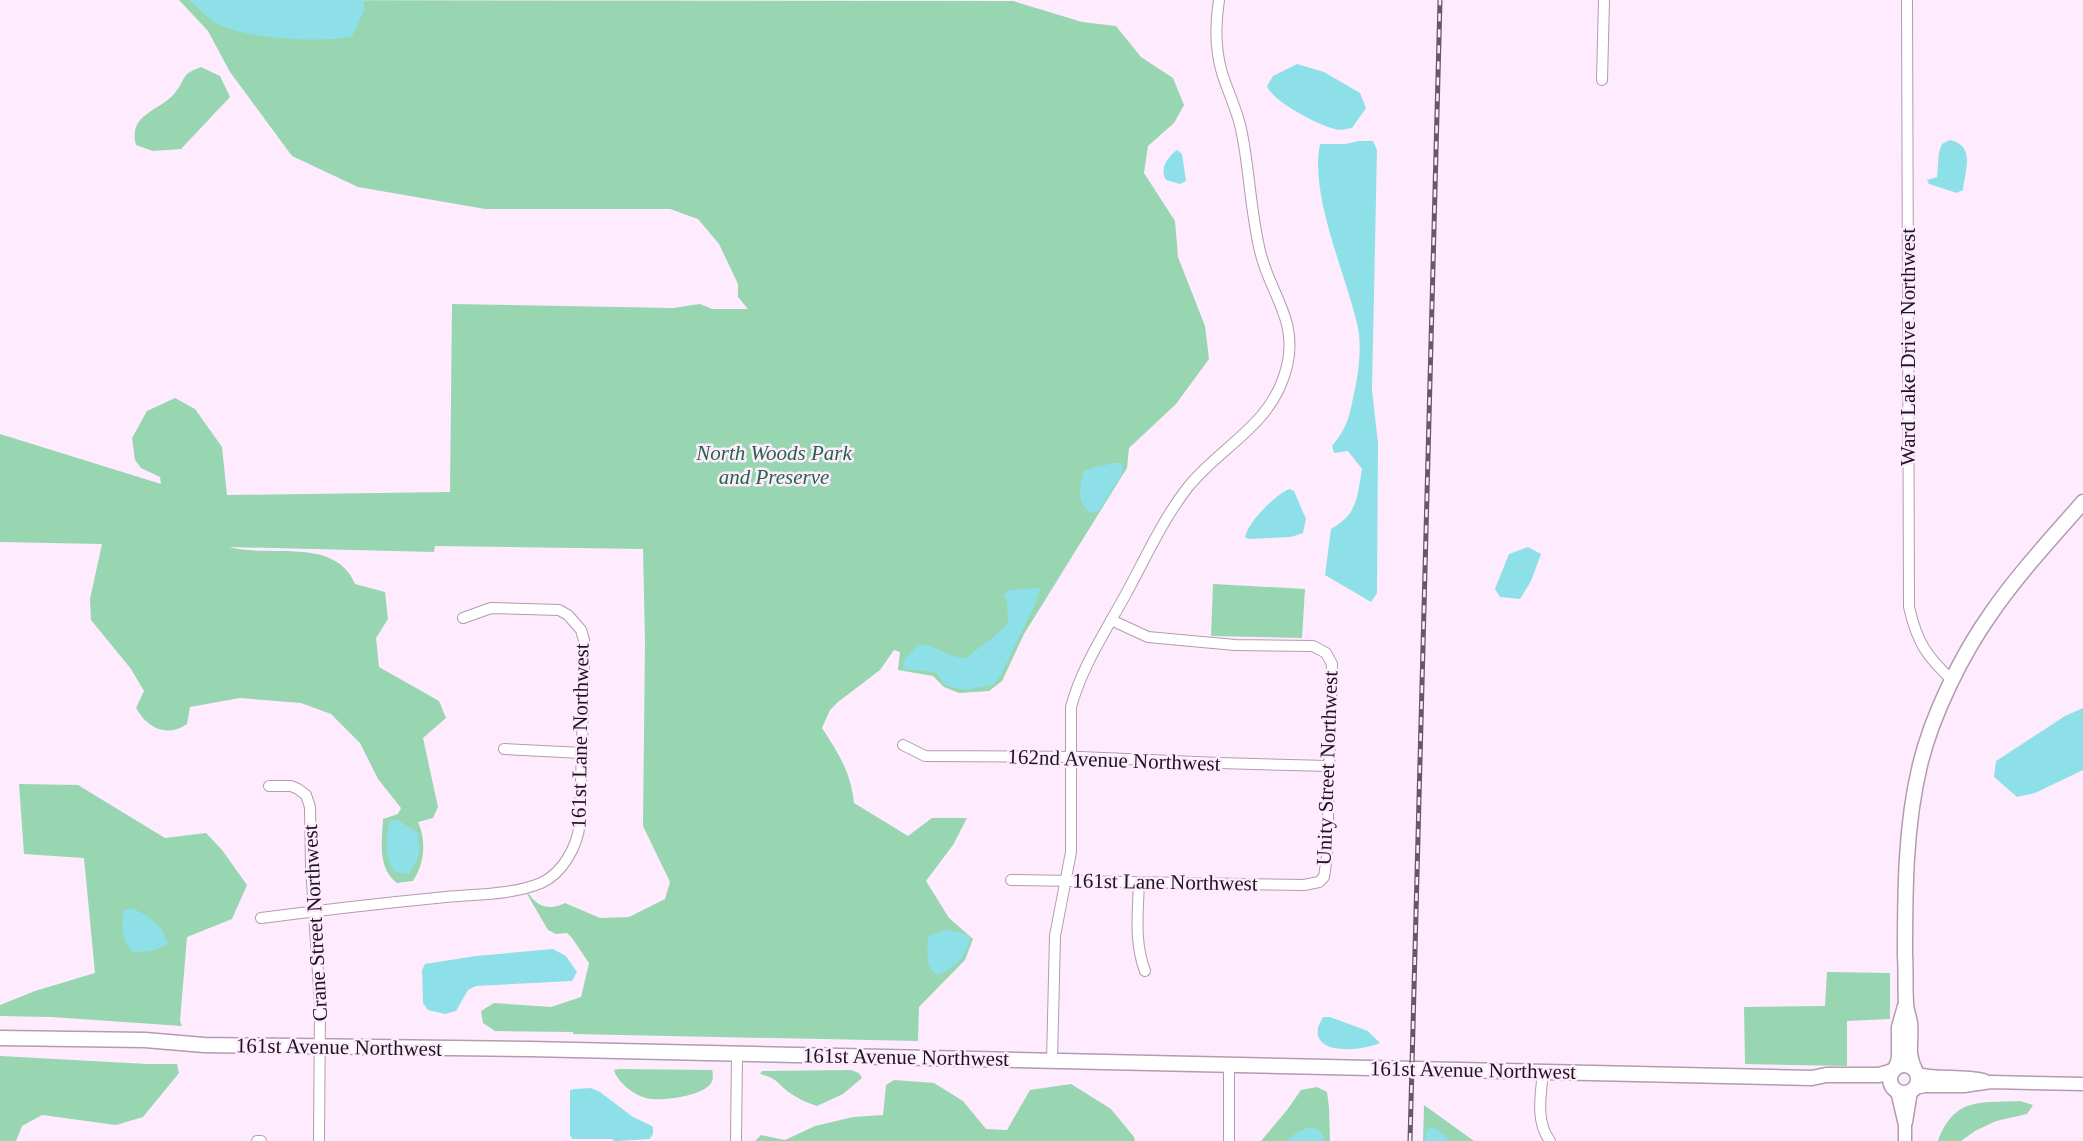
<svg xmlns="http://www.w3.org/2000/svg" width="2083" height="1141" viewBox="0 0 2083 1141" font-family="'Times New Roman',serif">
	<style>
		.green { fill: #98d5b1 }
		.water { fill: #8ee0e8 }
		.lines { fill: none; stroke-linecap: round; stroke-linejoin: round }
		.minor-casing { stroke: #b19cb1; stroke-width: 12 }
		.tertiary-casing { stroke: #b19cb1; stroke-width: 15 }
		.secondary-casing { stroke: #b19cb1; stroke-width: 17 }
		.minor { stroke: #fff; stroke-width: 10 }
		.tertiary { stroke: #fff; stroke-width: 12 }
		.secondary { stroke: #fff; stroke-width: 14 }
		.rail-casing { stroke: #645964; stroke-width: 5 }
		.rail { stroke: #feecfe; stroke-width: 2.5; stroke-dasharray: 8; stroke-linecap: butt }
		.labels { text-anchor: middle; stroke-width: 5; stroke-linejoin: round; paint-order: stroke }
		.street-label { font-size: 21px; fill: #1d151d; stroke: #feecfe }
		.park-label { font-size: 21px; font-style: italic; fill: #226745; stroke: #feecfe }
	</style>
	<rect width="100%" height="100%" fill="#feecfe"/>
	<g class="green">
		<path d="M 179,0 L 1013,1 L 1082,22 L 1116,26 L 1141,57 L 1173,78 L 1184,105 L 1174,123 L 1148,146 L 1144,173 L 1175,221 L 1178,257 L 1205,326 L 1209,359 L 1176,404 L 1129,448 L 1127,468 L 1024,634 L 1002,681 L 989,691 L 959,693 L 944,687 L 933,676 L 898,670 L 900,652 L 894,650 L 880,670 L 838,702 L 830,710 L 822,728 C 839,754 851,773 854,803 L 908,836 L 932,818 L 967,818 L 953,845 L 926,881 L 949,918 L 973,939 L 965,960 L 919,1007 L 918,1041 L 573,1034 L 573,1032 L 495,1031 L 483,1023 L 481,1011 L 494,1003 L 551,1007 L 581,997 L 589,963 L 572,938 L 567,933 L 556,934 L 548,930 L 527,894 L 529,894 C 538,908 551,910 565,903 L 600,918 L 629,917 L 665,899 L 670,882 L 643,826 L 645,641 L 643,549 L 435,546 L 434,552 L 229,547 C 268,558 336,536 355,584 L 385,592 L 388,619 L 376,638 L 379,667 L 439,701 L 446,718 L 423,738 L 438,807 L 433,818 L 418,822 C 427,842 424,864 413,881 L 397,883 C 377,868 382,841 383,819 L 398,814 L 401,808 L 378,779 L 360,743 L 331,714 L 301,703 L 240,698 L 190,707 L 187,724 C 167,738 147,728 136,708 L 144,691 L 131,669 L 91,620 L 90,599 L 102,544 L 0,542 L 0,434 L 161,484 L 160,477 L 141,468 L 135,460 L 132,438 L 147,411 L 175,398 L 195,409 L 222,447 L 227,495 L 450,492 L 452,304 L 673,308 L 700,304 L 712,309 L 748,309 L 738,297 L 738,284 L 719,244 L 698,219 L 670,209 L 485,209 L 358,187 L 292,156 L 230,72 L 208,31 Z"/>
		<path d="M 201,67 L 220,76 L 230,97 L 181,149 L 153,151 L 136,145 C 128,114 158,112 174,94 C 187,79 179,75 201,67 Z"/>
		<path d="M 1213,584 L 1305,589 L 1302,638 L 1211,636 Z"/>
		<path d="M 19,784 L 78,785 L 165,838 L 206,833 L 222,850 L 247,885 L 232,919 L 187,937 L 180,1021 L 182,1026 L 51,1017 L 0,1016 L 0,1005 L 35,991 L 95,973 L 84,858 L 24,854 Z"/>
		<path d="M 1827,972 L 1890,973 L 1890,1019 L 1847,1021 L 1847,1066 L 1745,1064 L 1744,1007 L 1825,1006 Z"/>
		<path d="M 0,1056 L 147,1064 L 177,1064 L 179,1073 L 143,1117 L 116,1125 L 42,1115 L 22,1126 L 16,1141 L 0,1141 Z"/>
		<path d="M 619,1069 L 712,1070 C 713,1071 713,1079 712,1081 C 707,1096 660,1102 646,1098 C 634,1095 617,1082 614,1070 Z"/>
		<path d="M 851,1070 L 859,1073 L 862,1078 L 843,1094 L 817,1106 C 807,1103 799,1099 790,1093 C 776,1083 779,1079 760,1074 L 762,1071 Z"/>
		<path d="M 894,1080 L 934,1083 L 963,1101 L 986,1129 L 1007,1130 L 1030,1090 L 1071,1084 L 1111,1109 L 1134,1137 L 1135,1141 L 755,1141 L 761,1135 L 785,1140 L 815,1126 L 853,1117 L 883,1115 L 886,1085 Z"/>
		<path d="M 1317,1087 L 1327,1092 L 1329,1107 L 1330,1141 L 1261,1141 L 1287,1110 L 1301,1090 Z"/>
		<path d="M 2020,1101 L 2033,1105 L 2027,1114 L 1996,1121 L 1975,1131 L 1961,1141 L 1938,1141 C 1954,1097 1980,1103 2020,1101 Z"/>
		<path d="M 1424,1105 L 1474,1141 L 1423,1141 Z"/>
	</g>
	<g class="water">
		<path d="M 189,0 L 364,0 L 364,11 L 352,36 C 326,44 242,38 218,24 C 208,18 198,8 189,0 Z"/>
		<path d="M 1297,64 L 1324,72 L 1360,93 L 1366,108 L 1352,128 C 1346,129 1340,131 1335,129 C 1318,125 1272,101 1267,86 L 1273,76 Z"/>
		<path d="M 1950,140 C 1976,146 1965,170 1963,190 L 1957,193 L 1929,184 L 1927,180 L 1937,177 L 1939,152 L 1942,144 Z"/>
		<path d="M 1359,141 L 1373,141 L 1377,150 L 1372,390 L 1378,443 L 1377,593 L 1371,602 L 1325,575 L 1331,529 C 1358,514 1357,497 1362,469 L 1348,451 L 1334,453 L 1332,446 C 1346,429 1349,419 1353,398 C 1358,378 1362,348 1358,328 C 1347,276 1309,196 1320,144 L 1345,144 Z"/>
		<path d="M 1177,150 L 1182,154 L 1186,181 L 1180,184 L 1166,180 C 1159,168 1168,157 1177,150 Z"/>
		<path d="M 1115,463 L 1121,463 L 1123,468 L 1121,476 L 1099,511 L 1092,513 C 1076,505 1079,486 1084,471 L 1096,467 Z"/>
		<path d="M 1289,489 L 1294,491 L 1306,519 L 1303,533 L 1291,537 L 1248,539 L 1245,537 C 1248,522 1275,495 1289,489 Z"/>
		<path d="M 1528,547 L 1541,554 L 1531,581 L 1520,599 L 1500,597 L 1495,589 L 1509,554 Z"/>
		<path d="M 1040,588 L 1036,602 L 1001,675 L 993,685 L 964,690 L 945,685 L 935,672 L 903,669 L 904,660 L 919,644 C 938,646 946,657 966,658 C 980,646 996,637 1008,623 L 1007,602 L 1004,596 L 1009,590 Z"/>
		<path d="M 2083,708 L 2083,770 L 2035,793 L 2017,797 L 1994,777 L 1996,761 L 2065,716 Z"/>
		<path d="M 394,820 L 398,820 L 418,833 L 419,855 L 409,874 L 395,872 C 383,858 387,839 389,822 Z"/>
		<path d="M 134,909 C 151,918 163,925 168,944 L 152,951 L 133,952 C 121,940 122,926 123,910 Z"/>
		<path d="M 945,930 L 963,933 L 970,937 C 965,959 958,965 938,975 C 924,968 928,950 928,936 Z"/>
		<path d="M 553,949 L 566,956 L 577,972 L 572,981 L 476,986 L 468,990 L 456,1011 L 445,1014 L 428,1010 L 423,1003 L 422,970 L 425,964 L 476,956 Z"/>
		<path d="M 1323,1017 L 1330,1017 L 1368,1031 L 1380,1043 C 1365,1050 1313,1057 1318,1028 C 1319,1024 1321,1021 1323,1017 Z"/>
		<path d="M 575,1089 L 591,1088 L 600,1092 L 633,1117 L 650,1125 L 653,1127 L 653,1134 L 650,1139 L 618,1141 L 614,1141 L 612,1139 L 572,1139 L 570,1135 L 570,1090 Z"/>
		<path d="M 1432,1126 L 1446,1136 L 1449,1141 L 1425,1141 L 1426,1131 Z"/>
		<path d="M 1308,1128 C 1319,1128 1322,1130 1324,1141 L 1287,1141 L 1297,1132 Z"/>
	</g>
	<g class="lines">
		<defs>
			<g id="minor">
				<path d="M 1907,0 L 1909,607 C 1917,642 1926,656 1953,681"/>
				<path d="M 1602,80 L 1604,0"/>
				<path d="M 903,745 L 925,756 L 1080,757 L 1219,763 L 1328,766"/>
				<path d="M 504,749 L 582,753"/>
				<path d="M 269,786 L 291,786 L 298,789 L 306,795 L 310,807 L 311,867 L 320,1004 L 319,1141"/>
				<path d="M 1011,880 L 1304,885 L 1319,882 L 1324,877 L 1327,856 L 1332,664 L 1326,653 L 1313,646 L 1235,645 L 1148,637 L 1111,620"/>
				<path d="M 1139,882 C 1138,912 1134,942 1145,971"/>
				<path d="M 261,918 C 323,910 384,903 446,897 C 477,894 512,895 541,883 C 563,873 577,847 580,823 L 584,663 L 584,640 L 581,630 L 568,615 L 559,610 L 491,608 L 463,618"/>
				<path d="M 1052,1061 L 1055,936 L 1071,852 L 1071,707 C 1082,666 1107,629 1127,592 C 1146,557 1163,519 1188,487 C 1223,444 1273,425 1287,366 C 1298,321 1271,294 1261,255 C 1250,213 1250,170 1241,129 C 1237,110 1228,92 1222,73 C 1215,49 1215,25 1219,0"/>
				<path d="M 1229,1065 L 1229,1141"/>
				<path d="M 1543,1071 C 1541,1095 1535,1121 1550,1141"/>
				<path d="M 257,1141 L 261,1141"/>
				<path d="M 736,1141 L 737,1054"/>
			</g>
			<g id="tertiary">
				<path d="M 1917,1074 C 1940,1079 1961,1075 1984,1080"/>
				<path d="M 1915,1088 L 1925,1086 L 1964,1086 L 1991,1082 L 2083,1084"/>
				<path d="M 1897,1091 L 1905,1125 L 1905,1141"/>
				<path d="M 1906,1122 L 1911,1091"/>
			</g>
			<g id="secondary">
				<path d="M 0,1038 L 145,1040 L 204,1045 L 529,1049 L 1771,1077 L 1812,1078 L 1826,1075 L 1879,1075 L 1893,1071"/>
				<circle cx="1904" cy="1079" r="14"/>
				<path d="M 1896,1068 L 1899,1058 L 1899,1027 L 1905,1006"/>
				<path d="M 1915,1070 C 1906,1052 1912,1041 1910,1023 C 1909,1016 1906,1010 1906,1003 C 1905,987 1906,971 1905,955 C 1905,892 1905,827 1920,765 C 1932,715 1962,654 1992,612 C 2019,573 2052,538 2083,502"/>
			</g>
		</defs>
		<use href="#minor" class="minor-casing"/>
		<use href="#tertiary" class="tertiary-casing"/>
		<use href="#secondary" class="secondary-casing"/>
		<use href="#minor" class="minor"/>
		<use href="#tertiary" class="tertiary"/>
		<use href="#secondary" class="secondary"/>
		<defs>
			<path id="rail" d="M 1410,1141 L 1440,0"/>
		</defs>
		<use href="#rail" class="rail-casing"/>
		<use href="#rail" class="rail"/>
	</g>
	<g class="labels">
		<g class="street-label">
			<text transform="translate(1908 347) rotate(-90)" y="7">Ward Lake Drive Northwest</text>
			<text transform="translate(580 736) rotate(-89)" y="7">161st Lane Northwest</text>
			<text transform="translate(1114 760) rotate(2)" y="7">162nd Avenue Northwest</text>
			<text transform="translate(1327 768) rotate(-88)" y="7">Unity Street Northwest</text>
			<text transform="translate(1165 882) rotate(1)" y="7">161st Lane Northwest</text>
			<text transform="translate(315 923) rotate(-93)" y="7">Crane Street Northwest</text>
			<text transform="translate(339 1047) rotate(1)" y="7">161st Avenue Northwest</text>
			<text transform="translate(906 1057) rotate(1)" y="7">161st Avenue Northwest</text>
			<text transform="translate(1473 1070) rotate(1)" y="7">161st Avenue Northwest</text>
		</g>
		<g class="park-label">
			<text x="774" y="460">North Woods Park<tspan x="774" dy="24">and Preserve</tspan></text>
		</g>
	</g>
</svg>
